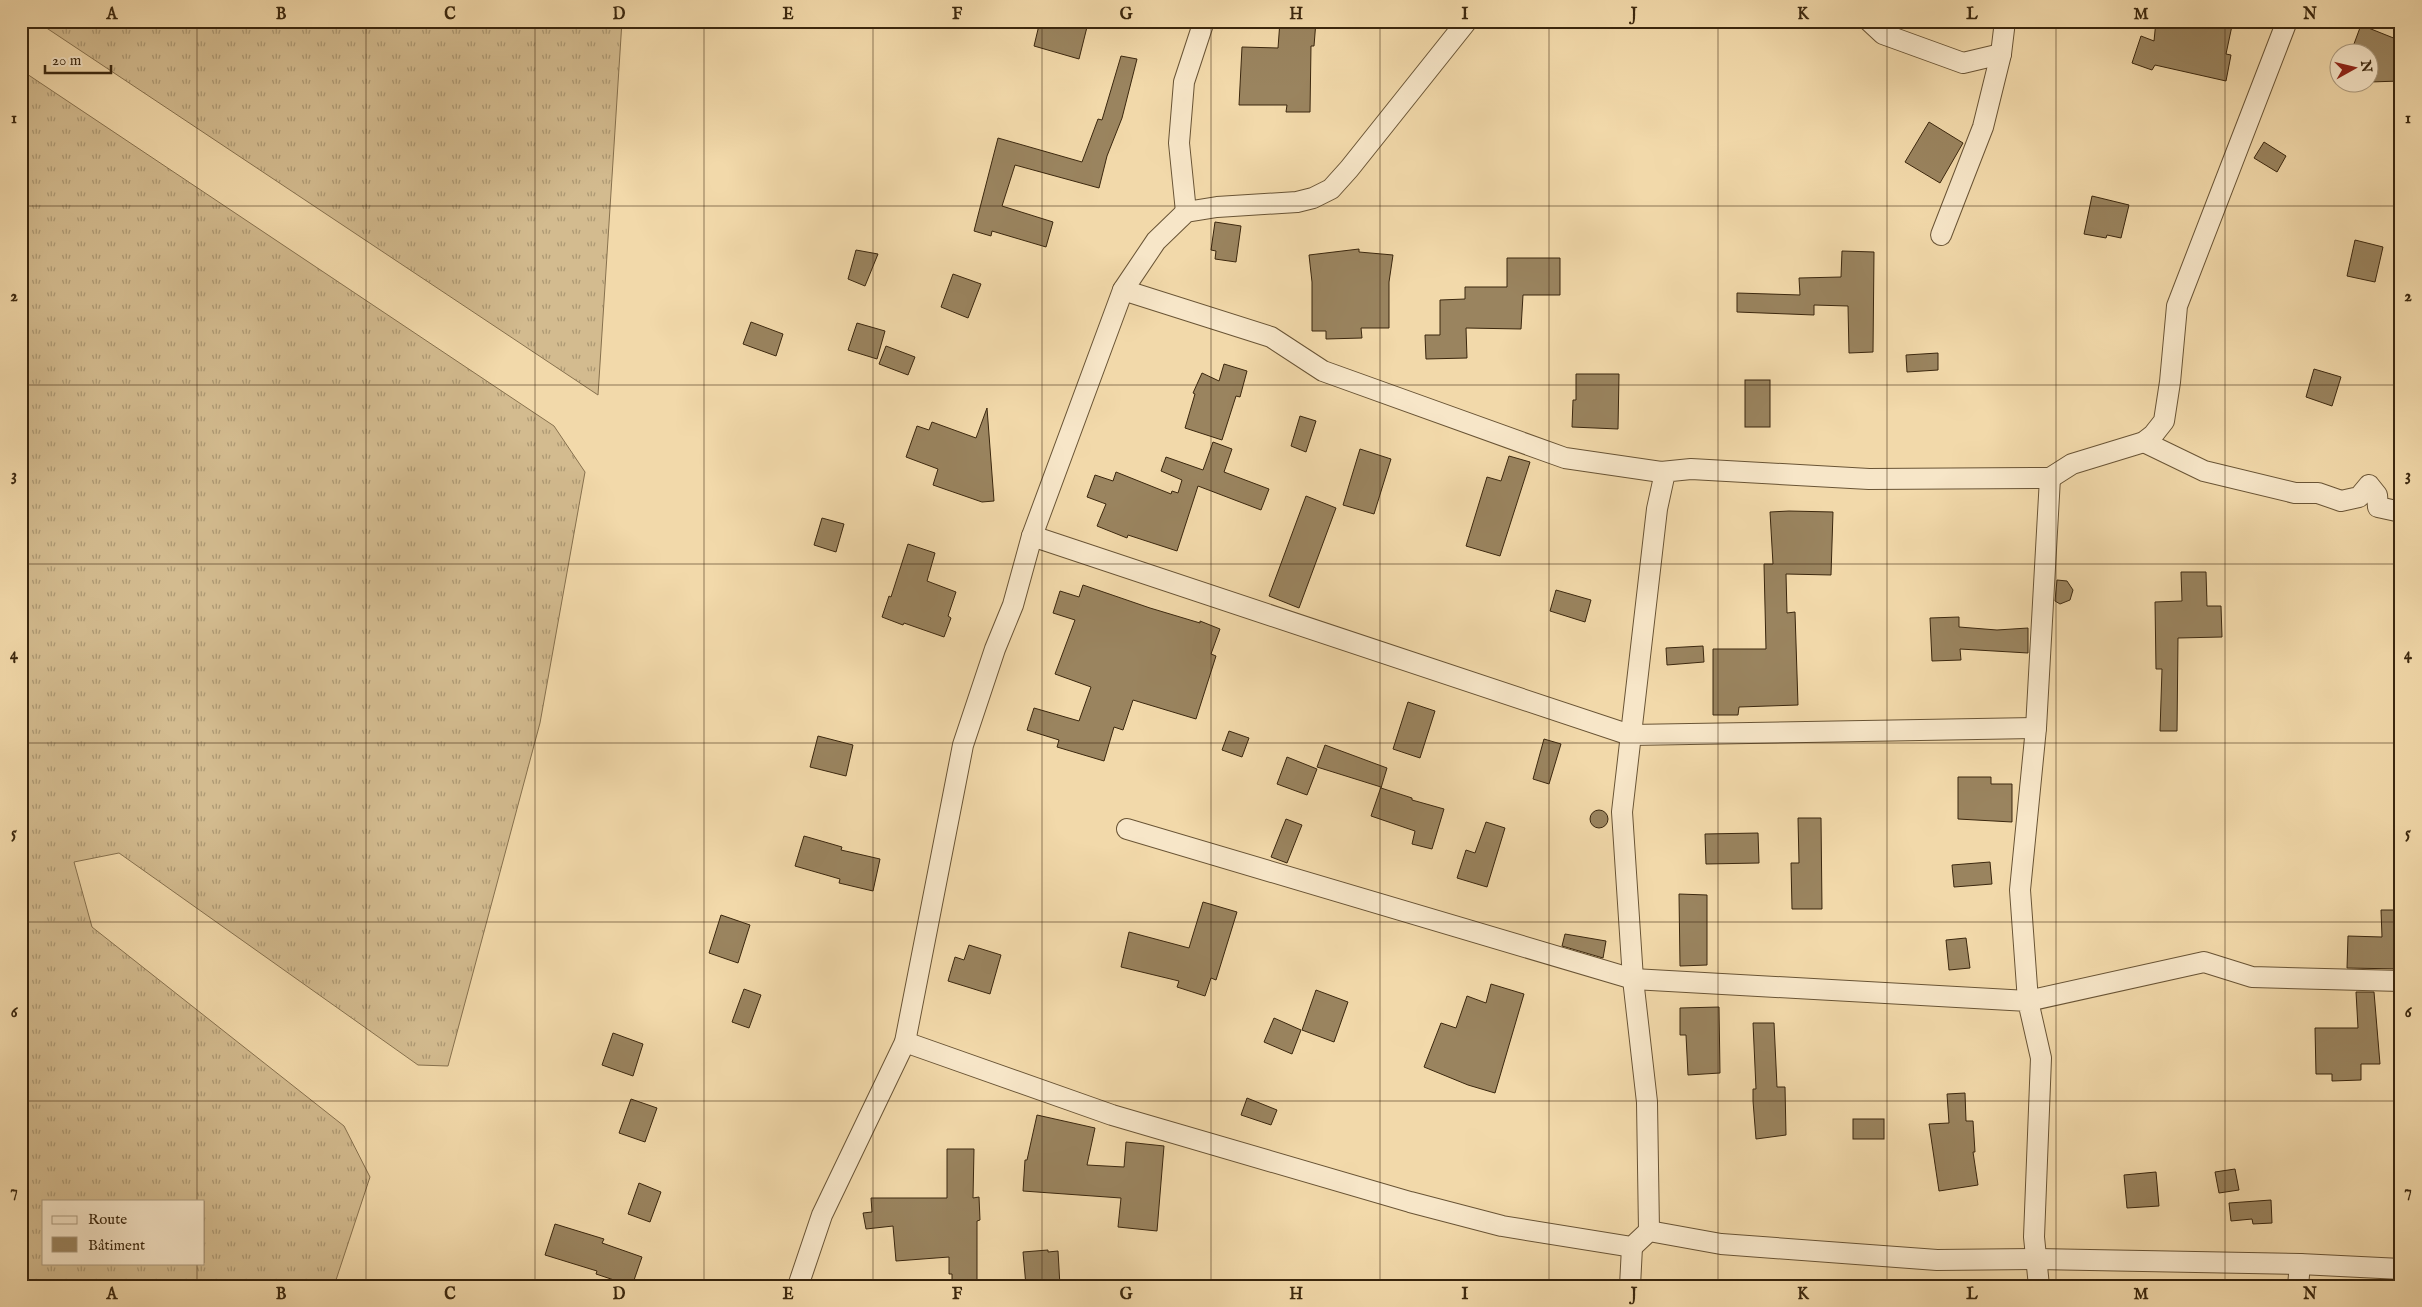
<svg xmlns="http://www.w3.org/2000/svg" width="2422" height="1307" viewBox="0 0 2422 1307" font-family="'IM FELL English',serif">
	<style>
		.grass { fill: url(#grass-tufts); stroke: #87714e; fill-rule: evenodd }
		.building { fill: #9a845f; stroke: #3b270e }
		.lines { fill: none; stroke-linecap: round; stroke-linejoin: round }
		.minor-casing { stroke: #695435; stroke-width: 22 }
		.minor { stroke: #f7e6c8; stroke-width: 20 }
		.grid { fill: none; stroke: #3b270e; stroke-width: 1; stroke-opacity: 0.55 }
		.neatline { fill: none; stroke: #3b270e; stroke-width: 2 }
		.grid-label { font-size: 16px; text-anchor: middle; font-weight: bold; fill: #3b270e }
	</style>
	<defs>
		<pattern id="grass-tufts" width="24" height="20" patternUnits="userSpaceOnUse" patternTransform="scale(1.25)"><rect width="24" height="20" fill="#d3bb8f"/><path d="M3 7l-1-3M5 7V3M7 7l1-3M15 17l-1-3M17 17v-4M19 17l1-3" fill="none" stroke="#ac9873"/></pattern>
	</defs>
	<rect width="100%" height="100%" fill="#f2d9aa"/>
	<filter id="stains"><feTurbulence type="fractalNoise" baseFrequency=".004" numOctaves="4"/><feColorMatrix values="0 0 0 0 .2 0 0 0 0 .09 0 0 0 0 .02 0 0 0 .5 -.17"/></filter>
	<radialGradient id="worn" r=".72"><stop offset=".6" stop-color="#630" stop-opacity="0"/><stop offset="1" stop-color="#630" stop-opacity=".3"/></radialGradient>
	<g class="grass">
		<path d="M 36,21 L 622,21 L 598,395 Z"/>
		<path d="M 21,70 L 554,426 L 585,472 L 540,723 L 448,1066 L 418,1065 L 119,853 L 74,862 L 92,927 L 344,1126 L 370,1177 L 334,1286 L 21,1286 ZM 44,1201 L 204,1201 L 204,1263 L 44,1263 Z"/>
	</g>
	<g class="building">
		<path d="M 1040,21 L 1066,21 L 1087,27 L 1079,59 L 1034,46 Z"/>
		<path d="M 1280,21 L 1316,21 L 1314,46 L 1311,46 L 1310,112 L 1286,112 L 1287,105 L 1239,105 L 1242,47 L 1278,48 Z"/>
		<path d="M 2156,21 L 2233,21 L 2226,54 L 2231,55 L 2226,81 L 2155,65 L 2152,70 L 2132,63 L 2141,36 L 2154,41 Z"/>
		<path d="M 2361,25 L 2401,41 L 2400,81 L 2370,82 L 2370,52 L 2351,52 Z"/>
		<path d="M 1121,56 L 1137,59 L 1122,118 L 1107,156 L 1099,188 L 1015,165 L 1002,206 L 1053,222 L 1046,247 L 992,231 L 991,236 L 974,231 L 998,138 L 1082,162 L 1098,119 L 1102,120 Z"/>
		<path d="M 1929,122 L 1963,143 L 1940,183 L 1905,162 Z"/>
		<path d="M 2264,142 L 2286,156 L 2277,172 L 2254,158 Z"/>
		<path d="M 2092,196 L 2129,205 L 2121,238 L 2107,235 L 2106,238 L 2084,234 Z"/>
		<path d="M 1215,222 L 1241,226 L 1236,262 L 1215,259 L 1216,251 L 1211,250 Z"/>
		<path d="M 2355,240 L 2383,247 L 2375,282 L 2347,276 Z"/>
		<path d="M 1359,249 L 1359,252 L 1393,255 L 1389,282 L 1389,328 L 1361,328 L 1362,338 L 1326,339 L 1326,331 L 1312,331 L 1312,282 L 1309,255 Z"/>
		<path d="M 856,250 L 878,254 L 865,286 L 848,279 Z"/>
		<path d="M 1842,251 L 1874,252 L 1873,352 L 1849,353 L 1848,306 L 1814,305 L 1814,315 L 1737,312 L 1737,293 L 1800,295 L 1799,278 L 1841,277 Z"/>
		<path d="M 1507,258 L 1560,258 L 1560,295 L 1523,295 L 1521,329 L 1466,328 L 1467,358 L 1426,359 L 1425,335 L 1440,335 L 1440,300 L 1465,299 L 1465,287 L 1507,287 Z"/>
		<path d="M 953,274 L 981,284 L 968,318 L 941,307 Z"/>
		<path d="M 751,322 L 783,334 L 776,356 L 743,344 Z"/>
		<path d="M 857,323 L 885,331 L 877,359 L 848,350 Z"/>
		<path d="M 886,346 L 915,357 L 908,375 L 879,364 Z"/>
		<path d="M 1938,353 L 1938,370 L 1907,372 L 1906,355 Z"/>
		<path d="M 1224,364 L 1247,371 L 1240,397 L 1236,396 L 1222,440 L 1185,428 L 1195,394 L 1193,393 L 1202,373 L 1219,381 Z"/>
		<path d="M 2314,369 L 2341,377 L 2332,406 L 2306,397 Z"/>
		<path d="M 1576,374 L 1619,374 L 1618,429 L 1572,427 L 1573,400 L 1576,400 Z"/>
		<rect x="1745" y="380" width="25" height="47"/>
		<path d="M 987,408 L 994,501 L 982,502 L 933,485 L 938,469 L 906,457 L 917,426 L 929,430 L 932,422 L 976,438 Z"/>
		<path d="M 1300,416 L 1316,421 L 1306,452 L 1291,446 Z"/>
		<path d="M 1213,442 L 1232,449 L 1224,472 L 1269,489 L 1261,510 L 1198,486 L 1177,551 L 1128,535 L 1127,538 L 1097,526 L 1106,504 L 1087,497 L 1095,475 L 1113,481 L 1116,472 L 1171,494 L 1172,491 L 1178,493 L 1182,480 L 1161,471 L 1166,457 L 1203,470 Z"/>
		<path d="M 1360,449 L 1391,459 L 1374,514 L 1343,505 Z"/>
		<path d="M 1509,456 L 1530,462 L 1500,556 L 1466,546 L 1487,477 L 1501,481 Z"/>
		<path d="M 1306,496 L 1336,508 L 1299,608 L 1269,596 Z"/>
		<path d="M 1789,511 L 1833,512 L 1831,575 L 1786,574 L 1787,613 L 1795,612 L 1798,705 L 1739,707 L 1738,715 L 1713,715 L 1713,649 L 1766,649 L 1764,564 L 1773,564 L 1770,512 Z"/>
		<path d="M 822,518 L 844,524 L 836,552 L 814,545 Z"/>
		<path d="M 908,544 L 935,553 L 927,581 L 956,592 L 948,616 L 951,618 L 944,637 L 904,623 L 903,625 L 882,617 L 889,596 L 891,597 Z"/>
		<path d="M 2181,572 L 2206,572 L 2207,606 L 2221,606 L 2222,637 L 2178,638 L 2177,731 L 2160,731 L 2162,669 L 2156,669 L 2155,602 L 2182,601 Z"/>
		<path d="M 2057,580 L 2067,581 L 2073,590 L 2070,600 L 2060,604 L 2055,601 Z"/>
		<path d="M 1083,585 L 1150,608 L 1200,623 L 1200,621 L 1220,629 L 1211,654 L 1216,656 L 1196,719 L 1133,700 L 1123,730 L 1114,727 L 1104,761 L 1057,747 L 1059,740 L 1027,730 L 1034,708 L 1079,721 L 1091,687 L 1055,674 L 1075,620 L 1053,613 L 1060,591 L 1079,597 Z"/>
		<path d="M 1556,590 L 1591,600 L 1585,622 L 1550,611 Z"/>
		<path d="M 1959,617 L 1959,627 L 1997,630 L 2028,628 L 2028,653 L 1960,649 L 1961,660 L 1932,661 L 1930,618 Z"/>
		<path d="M 1703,646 L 1704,662 L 1667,665 L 1666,648 Z"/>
		<path d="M 1408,702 L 1435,711 L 1420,758 L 1393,749 Z"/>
		<path d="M 1229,731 L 1249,738 L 1242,757 L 1222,750 Z"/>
		<path d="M 818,736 L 853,745 L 846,776 L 810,767 Z"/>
		<path d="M 1544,739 L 1561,744 L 1549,784 L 1533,779 Z"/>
		<path d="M 1325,745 L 1387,768 L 1381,788 L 1412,798 L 1412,800 L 1444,809 L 1432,849 L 1412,844 L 1415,831 L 1371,816 L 1381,787 L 1317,767 Z"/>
		<path d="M 1287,757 L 1317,769 L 1307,795 L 1277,784 Z"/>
		<path d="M 1958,777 L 1991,777 L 1991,784 L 2012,784 L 2012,822 L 1958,819 Z"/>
		<circle cx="1599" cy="819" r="9"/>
		<path d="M 1798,818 L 1821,818 L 1822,909 L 1792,909 L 1791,863 L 1799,863 Z"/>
		<path d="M 1286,819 L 1302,825 L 1287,863 L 1271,857 Z"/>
		<path d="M 1486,822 L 1505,828 L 1487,887 L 1457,878 L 1466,850 L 1475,853 Z"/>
		<path d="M 1758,833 L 1759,863 L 1706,864 L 1705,834 Z"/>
		<path d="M 804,836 L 842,847 L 841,850 L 880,859 L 873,891 L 839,883 L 840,879 L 795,866 Z"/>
		<path d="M 1990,862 L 1992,884 L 1954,887 L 1952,865 Z"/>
		<path d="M 1679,894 L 1707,895 L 1707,965 L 1680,966 Z"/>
		<path d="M 1203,902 L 1237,912 L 1216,980 L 1211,978 L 1205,996 L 1177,987 L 1179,981 L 1121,967 L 1129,932 L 1189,948 Z"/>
		<path d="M 2381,910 L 2401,910 L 2401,969 L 2347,968 L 2348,936 L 2382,937 Z"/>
		<path d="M 721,915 L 750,925 L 738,963 L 709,953 Z"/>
		<path d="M 1565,934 L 1606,941 L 1603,958 L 1562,946 Z"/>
		<path d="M 1966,938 L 1970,968 L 1949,970 L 1946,940 Z"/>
		<path d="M 969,945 L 1001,955 L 990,994 L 948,981 L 955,957 L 964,960 Z"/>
		<path d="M 1491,984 L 1524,994 L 1495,1093 L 1468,1085 L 1424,1067 L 1441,1023 L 1456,1028 L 1467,996 L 1486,1003 Z"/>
		<path d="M 744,989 L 761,995 L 749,1028 L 732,1022 Z"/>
		<path d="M 1316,990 L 1348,1002 L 1334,1042 L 1302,1030 Z"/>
		<path d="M 2356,992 L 2374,992 L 2380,1064 L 2361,1064 L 2361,1080 L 2332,1081 L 2332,1074 L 2316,1074 L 2315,1028 L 2358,1028 Z"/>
		<path d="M 1719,1007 L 1720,1073 L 1688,1075 L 1686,1035 L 1680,1035 L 1680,1008 Z"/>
		<path d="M 1274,1018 L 1301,1030 L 1292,1054 L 1264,1042 Z"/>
		<path d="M 1753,1023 L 1774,1023 L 1777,1087 L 1785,1087 L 1786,1135 L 1756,1139 L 1753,1101 L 1753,1089 L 1756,1089 Z"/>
		<path d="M 613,1033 L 643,1044 L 633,1076 L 602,1065 Z"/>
		<path d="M 1965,1093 L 1966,1121 L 1973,1121 L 1975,1152 L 1973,1152 L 1978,1185 L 1939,1191 L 1929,1124 L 1949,1123 L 1947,1094 Z"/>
		<path d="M 1247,1098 L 1277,1110 L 1271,1125 L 1241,1115 Z"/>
		<path d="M 631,1099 L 657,1108 L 645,1142 L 619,1133 Z"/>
		<path d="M 1037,1115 L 1095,1128 L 1087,1165 L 1124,1167 L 1126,1142 L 1164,1146 L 1157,1231 L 1118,1227 L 1121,1198 L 1023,1191 L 1025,1160 L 1027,1160 Z"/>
		<rect x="1853" y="1119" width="31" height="20"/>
		<path d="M 947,1149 L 974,1149 L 973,1198 L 979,1197 L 980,1220 L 977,1221 L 977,1286 L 952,1286 L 952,1274 L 949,1274 L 949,1257 L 896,1261 L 893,1226 L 866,1229 L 863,1213 L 872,1212 L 871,1198 L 947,1198 Z"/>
		<path d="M 2235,1169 L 2239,1190 L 2219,1193 L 2215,1172 Z"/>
		<path d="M 2156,1172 L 2159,1206 L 2127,1208 L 2124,1175 Z"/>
		<path d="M 639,1183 L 661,1192 L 650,1222 L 628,1214 Z"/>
		<path d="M 2271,1200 L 2272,1223 L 2253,1224 L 2252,1219 L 2231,1221 L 2229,1203 Z"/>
		<path d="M 555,1224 L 604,1239 L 602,1243 L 642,1257 L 632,1286 L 596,1274 L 597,1271 L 545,1255 Z"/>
		<path d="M 1048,1250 L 1048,1252 L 1058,1251 L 1060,1286 L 1026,1286 L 1023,1252 Z"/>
	</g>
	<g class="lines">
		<defs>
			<g id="minor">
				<path d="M 1869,21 L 1883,34 L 1963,63 L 2001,54"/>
				<path d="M 1186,212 L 1179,143 L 1184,82 L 1204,21"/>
				<path d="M 1941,235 L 1983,127 L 2001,54 L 2005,21"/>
				<path d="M 1123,290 L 1271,337 L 1323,371 L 1565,458 L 1661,472"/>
				<path d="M 2144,442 L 2204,471 L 2295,493 L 2318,493 L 2341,501 L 2359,497 L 2369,485 L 2377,495 L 2378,507 L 2401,512"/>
				<path d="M 2050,478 L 2036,728 L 2020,890 L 2028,1001 L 2204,962 L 2252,977 L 2401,981"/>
				<path d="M 1032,536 L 1630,735 L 2036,728"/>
				<path d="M 1127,829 L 1633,979 L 2028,1001 L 2041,1058 L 2034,1237 L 2039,1286"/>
				<path d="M 905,1042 L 1112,1115 L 1410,1202 L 1502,1226 L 1632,1247 L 1649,1231 L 1721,1244 L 1937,1260 L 2037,1259 L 2300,1264 L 2401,1269"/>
				<path d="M 1649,1231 L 1647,1102 L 1633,979 L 1622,812 L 1657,509 L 1664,477 L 1661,472 L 1691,469 L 1869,479 L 2050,478 L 2072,464 L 2144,442 L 2153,435 L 2164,421 L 2170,382 L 2177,306 L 2287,21"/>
				<path d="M 798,1286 L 822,1215 L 905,1042 L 963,745 L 995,649 L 1013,605 L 1032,536 L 1123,290 L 1156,241 L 1186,212 L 1217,207 L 1297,202 L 1313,198 L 1331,189 L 1349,169 L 1467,21"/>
				<path d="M 1630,1286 L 1632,1247"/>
				<path d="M 2298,1286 L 2300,1264"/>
			</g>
		</defs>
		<use href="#minor" class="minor-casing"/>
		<use href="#minor" class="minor"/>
	</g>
	<path class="grid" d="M 197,21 L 197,1201M 366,21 L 366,1286M 535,21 L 535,1286M 704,21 L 704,1286M 873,21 L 873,1286M 1042,21 L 1042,1286M 1211,21 L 1211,1286M 1380,21 L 1380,1286M 1549,21 L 1549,1286M 1718,21 L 1718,1286M 1887,21 L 1887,1286M 2056,21 L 2056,1286M 2225,21 L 2225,1286M 21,206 L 2401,206M 21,385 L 2401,385M 21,564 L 2401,564M 21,743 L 2401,743M 21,922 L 2401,922M 21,1101 L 2401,1101M 197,1263 L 197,1286"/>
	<rect width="2422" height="1307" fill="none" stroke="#f2d9aa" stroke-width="55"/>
	<rect x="42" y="1200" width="162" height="65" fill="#f7e6c8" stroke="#ac9a7e"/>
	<rect x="52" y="1216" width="25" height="8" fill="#f7e6c8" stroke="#ac9a7e"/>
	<text x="88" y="1224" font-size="15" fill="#3b270e">Route</text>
	<rect x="52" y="1237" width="25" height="15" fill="#9a845f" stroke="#ac9a7e"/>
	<text x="88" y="1250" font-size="15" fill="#3b270e">Bâtiment</text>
	<g transform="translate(2354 68) rotate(82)"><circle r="24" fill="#f7e6c8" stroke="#ac9a7e"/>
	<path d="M0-4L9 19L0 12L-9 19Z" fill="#8f2418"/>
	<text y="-8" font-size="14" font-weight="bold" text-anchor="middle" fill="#3b270e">N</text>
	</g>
	<path d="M45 65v8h66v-8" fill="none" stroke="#3b270e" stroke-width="2.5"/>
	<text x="52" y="65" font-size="15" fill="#3b270e" stroke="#f7e6c8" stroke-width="4" paint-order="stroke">20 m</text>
	<rect x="28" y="28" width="2366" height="1252" class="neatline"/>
	<g class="grid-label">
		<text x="112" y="19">A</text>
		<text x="281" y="19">B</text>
		<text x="450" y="19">C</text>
		<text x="619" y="19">D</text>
		<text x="788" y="19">E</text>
		<text x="957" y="19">F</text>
		<text x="1126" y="19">G</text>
		<text x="1296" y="19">H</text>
		<text x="1465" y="19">I</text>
		<text x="1634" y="19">J</text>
		<text x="1803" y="19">K</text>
		<text x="1972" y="19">L</text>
		<text x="2141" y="19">M</text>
		<text x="2310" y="19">N</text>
		<text x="14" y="123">1</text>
		<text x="2408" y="123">1</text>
		<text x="14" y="301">2</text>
		<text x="2408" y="301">2</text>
		<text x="14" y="480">3</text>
		<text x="2408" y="480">3</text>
		<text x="14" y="659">4</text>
		<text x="2408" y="659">4</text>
		<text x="14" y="838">5</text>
		<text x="2408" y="838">5</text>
		<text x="14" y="1017">6</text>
		<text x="2408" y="1017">6</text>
		<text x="14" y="1196">7</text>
		<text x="2408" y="1196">7</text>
		<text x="112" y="1299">A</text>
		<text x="281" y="1299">B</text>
		<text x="450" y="1299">C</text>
		<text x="619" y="1299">D</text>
		<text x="788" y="1299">E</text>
		<text x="957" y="1299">F</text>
		<text x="1126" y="1299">G</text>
		<text x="1296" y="1299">H</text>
		<text x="1465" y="1299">I</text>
		<text x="1634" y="1299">J</text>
		<text x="1803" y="1299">K</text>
		<text x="1972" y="1299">L</text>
		<text x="2141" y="1299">M</text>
		<text x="2310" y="1299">N</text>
	</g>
	<rect width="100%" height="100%" filter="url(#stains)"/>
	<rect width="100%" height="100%" fill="url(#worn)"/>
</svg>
